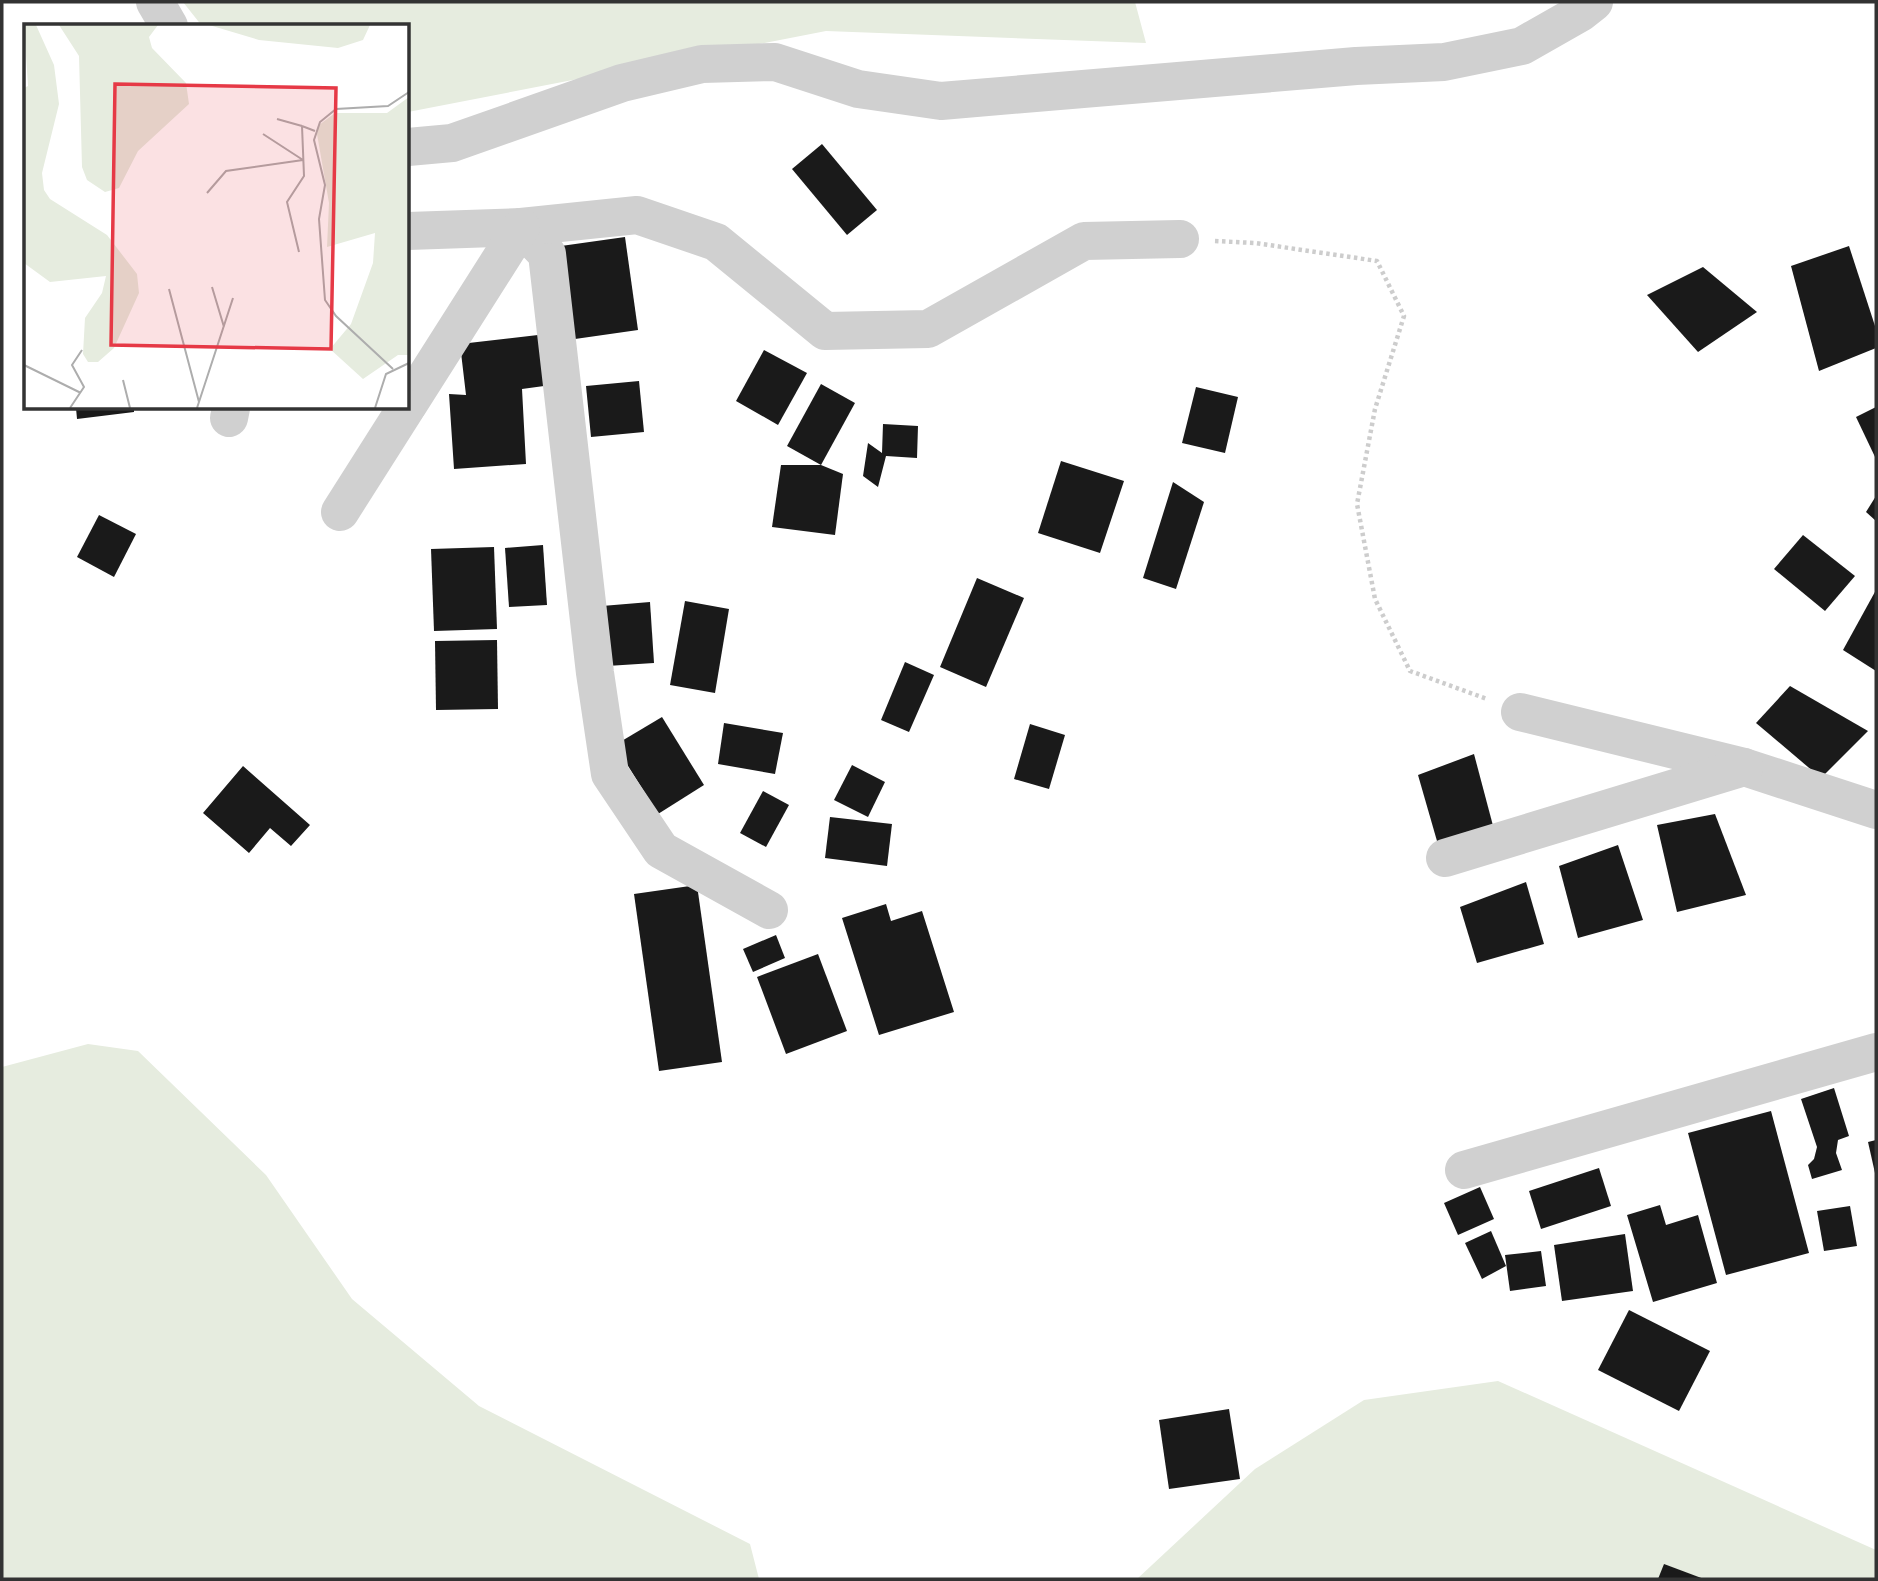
<svg xmlns="http://www.w3.org/2000/svg" width="1878" height="1581" viewBox="0 0 1878 1581" font-family="Helvetica,sans-serif">
	<style>
		.green { fill: #e6ecdf }
		.building { fill: #1a1a1a }
		.lines { fill: none; stroke-linecap: round; stroke-linejoin: round }
		.path { stroke: #cdcdcd; stroke-width: 4.5; stroke-dasharray: 3.5 3.5; stroke-linecap: butt }
		.minor { stroke: #d0d0d0; stroke-width: 38 }
		.tertiary { stroke: #d0d0d0; stroke-width: 38 }
		.inset-road { fill: none; stroke: #adadad; stroke-width: 2 }
		.view { fill: #e63946; fill-opacity: 0.15; stroke: #e63946; stroke-width: 3.5 }
		.inset-edge { fill: none; stroke: #333; stroke-width: 3.5 }
	</style>
	<rect width="100%" height="100%" fill="#fff"/>
	<g class="green">
		<path d="M 183,2 L 1135,2 L 1146,43 L 826,31 L 408,112 L 408,26 L 202,26 Z"/>
		<path d="M 88,1044 L 138,1051 L 266,1175 L 352,1299 L 479,1406 L 750,1544 L 759,1579 L 2,1579 L 2,1067 Z"/>
		<path d="M 1498,1381 L 1876,1550 L 1876,1579 L 1137,1579 L 1255,1469 L 1364,1400 Z"/>
	</g>
	<g class="building">
		<path d="M 822,144 L 877,210 L 847,235 L 792,169 Z"/>
		<path d="M 625,237 L 638,330 L 575,339 L 561,246 Z"/>
		<path d="M 1849,246 L 1876,329 L 1876,348 L 1819,371 L 1791,266 Z"/>
		<path d="M 1703,267 L 1757,312 L 1698,352 L 1647,295 Z"/>
		<path d="M 538,335 L 544,386 L 522,389 L 526,464 L 454,469 L 449,394 L 466,395 L 460,344 Z"/>
		<path d="M 764,350 L 807,373 L 778,425 L 736,401 Z"/>
		<path d="M 639,381 L 644,432 L 591,437 L 586,386 Z"/>
		<path d="M 821,384 L 855,403 L 821,465 L 787,446 Z"/>
		<path d="M 1196,387 L 1238,397 L 1225,453 L 1182,443 Z"/>
		<path d="M 1876,407 L 1876,459 L 1856,417 Z"/>
		<path d="M 76,408 L 134,408 L 134,412 L 77,419 Z"/>
		<path d="M 883,424 L 918,426 L 917,458 L 886,456 L 878,487 L 863,476 L 868,443 L 882,453 Z"/>
		<path d="M 1061,461 L 1124,481 L 1100,553 L 1038,533 Z"/>
		<path d="M 781,465 L 821,465 L 843,474 L 835,535 L 772,527 Z"/>
		<path d="M 1173,482 L 1204,502 L 1176,589 L 1143,578 Z"/>
		<path d="M 1876,496 L 1876,521 L 1866,512 Z"/>
		<path d="M 99,515 L 136,534 L 114,577 L 77,557 Z"/>
		<path d="M 1803,535 L 1855,576 L 1825,611 L 1774,569 Z"/>
		<path d="M 543,545 L 547,605 L 509,607 L 505,548 Z"/>
		<path d="M 494,547 L 497,629 L 434,631 L 431,549 Z"/>
		<path d="M 977,578 L 1024,598 L 986,687 L 940,667 Z"/>
		<path d="M 1876,590 L 1876,671 L 1843,650 Z"/>
		<path d="M 685,601 L 729,609 L 715,693 L 670,685 Z"/>
		<path d="M 650,602 L 654,663 L 607,666 L 602,606 Z"/>
		<path d="M 497,640 L 498,709 L 436,710 L 435,641 Z"/>
		<path d="M 905,662 L 934,675 L 909,732 L 881,720 Z"/>
		<path d="M 1790,686 L 1868,731 L 1821,778 L 1756,723 Z"/>
		<path d="M 662,717 L 704,785 L 658,814 L 615,745 Z"/>
		<path d="M 724,723 L 783,733 L 775,774 L 718,764 Z"/>
		<path d="M 1030,724 L 1065,735 L 1049,789 L 1014,779 Z"/>
		<path d="M 1474,754 L 1496,837 L 1439,848 L 1418,775 Z"/>
		<path d="M 852,765 L 885,782 L 868,817 L 834,800 Z"/>
		<path d="M 243,766 L 310,825 L 291,846 L 270,828 L 249,853 L 203,813 Z"/>
		<path d="M 763,791 L 789,805 L 766,847 L 740,833 Z"/>
		<path d="M 1715,814 L 1746,895 L 1677,912 L 1657,825 Z"/>
		<path d="M 830,817 L 892,824 L 887,866 L 825,858 Z"/>
		<path d="M 1618,845 L 1643,920 L 1578,938 L 1559,866 Z"/>
		<path d="M 1526,882 L 1544,944 L 1477,963 L 1460,907 Z"/>
		<path d="M 697,885 L 722,1062 L 659,1071 L 634,894 Z"/>
		<path d="M 886,904 L 891,921 L 922,911 L 954,1012 L 879,1035 L 842,918 Z"/>
		<path d="M 776,935 L 785,958 L 753,972 L 743,949 Z"/>
		<path d="M 818,954 L 847,1031 L 786,1054 L 757,977 Z"/>
		<path d="M 1834,1088 L 1849,1136 L 1838,1140 L 1836,1153 L 1842,1170 L 1812,1179 L 1808,1165 L 1814,1159 L 1817,1147 L 1801,1099 Z"/>
		<path d="M 1771,1111 L 1809,1253 L 1726,1275 L 1688,1133 Z"/>
		<path d="M 1876,1140 L 1876,1173 L 1875,1173 L 1868,1142 Z"/>
		<path d="M 1599,1168 L 1611,1206 L 1541,1229 L 1529,1191 Z"/>
		<path d="M 1480,1187 L 1494,1219 L 1458,1235 L 1444,1203 Z"/>
		<path d="M 1660,1205 L 1666,1225 L 1698,1215 L 1717,1283 L 1653,1302 L 1627,1215 Z"/>
		<path d="M 1850,1206 L 1857,1246 L 1824,1251 L 1817,1211 Z"/>
		<path d="M 1491,1231 L 1506,1266 L 1482,1279 L 1465,1243 Z"/>
		<path d="M 1625,1234 L 1633,1291 L 1562,1301 L 1554,1245 Z"/>
		<path d="M 1541,1251 L 1546,1286 L 1510,1291 L 1505,1255 Z"/>
		<path d="M 1629,1310 L 1710,1351 L 1679,1411 L 1598,1370 Z"/>
		<path d="M 1229,1409 L 1240,1479 L 1169,1489 L 1159,1420 Z"/>
		<path d="M 1664,1564 L 1704,1579 L 1658,1579 Z"/>
	</g>
	<g class="lines">
		<path class="path" d="M 1215,241 L 1255,243 L 1377,261 L 1404,316 L 1375,409 L 1357,504 L 1375,599 L 1410,671 L 1487,699"/>
		<g class="minor">
			<path d="M 521,227 L 547,254 L 595,673 L 610,774 L 661,850 L 769,910"/>
			<path d="M 408,231 L 521,227 L 637,215 L 716,242 L 825,331 L 928,329 L 1084,241 L 1180,239"/>
			<path d="M 408,405 L 521,227"/>
			<path d="M 229,418 L 231,408"/>
			<path d="M 340,512 L 406,408"/>
			<path d="M 1520,712 L 1744,767 L 1876,810"/>
			<path d="M 1445,858 L 1744,767"/>
			<path d="M 1464,1170 L 1876,1052"/>
		</g>
		<g class="tertiary">
			<path d="M 155,2 L 169,26"/>
			<path d="M 408,147 L 452,143 L 622,83 L 702,64 L 775,62 L 858,89 L 941,101 L 1356,66 L 1444,62 L 1522,46 L 1580,13 L 1594,2"/>
		</g>
	</g>
	<g transform="translate(24 24)">
		<rect width="385" height="385" fill="#fff"/>
		<path d="M 0,1 L 12,1 L 30,41 L 35,80 L 18,149 L 20,166 L 26,175 L 83,211 L 113,250 L 115,269 L 90,324 L 74,338 L 64,338 L 59,330 L 61,294 L 78,269 L 82,252 L 26,258 L 0,239 L 0,64 L 4,62 ZM 35,1 L 134,1 L 125,13 L 128,24 L 162,59 L 165,80 L 114,127 L 95,164 L 81,168 L 63,156 L 58,143 L 55,32 ZM 185,1 L 346,1 L 339,16 L 314,24 L 235,16 ZM 385,73 L 385,331 L 374,331 L 339,355 L 306,325 L 327,300 L 349,239 L 351,209 L 303,223 L 305,179 L 293,110 L 295,101 L 311,89 L 363,89 Z" fill="#e6ecdf"/>
		<path class="inset-road" d="M 253,95 L 278,102M 239,110 L 279,136M 183,169 L 202,147 L 279,136M 275,228 L 263,178 L 280,152 L 278,102 L 291,107M 188,263 L 200,303M 145,265 L 175,378M 0,341 L 57,369M 369,345 L 312,292 L 301,276 L 295,195 L 301,161 L 290,116 L 296,98 L 312,85 L 364,82 L 385,68M 99,356 L 106,384M 46,384 L 60,363 L 48,341 L 58,326M 173,384 L 209,274M 351,384 L 362,350 L 385,339"/>
		<path class="view" d="M 91,60 L 312,64 L 307,325 L 87,321 Z"/>
		<rect width="385" height="385" class="inset-edge"/>
	</g>
	<rect width="1878" height="1581" fill="none" stroke="#333333" stroke-width="7"/>
</svg>
